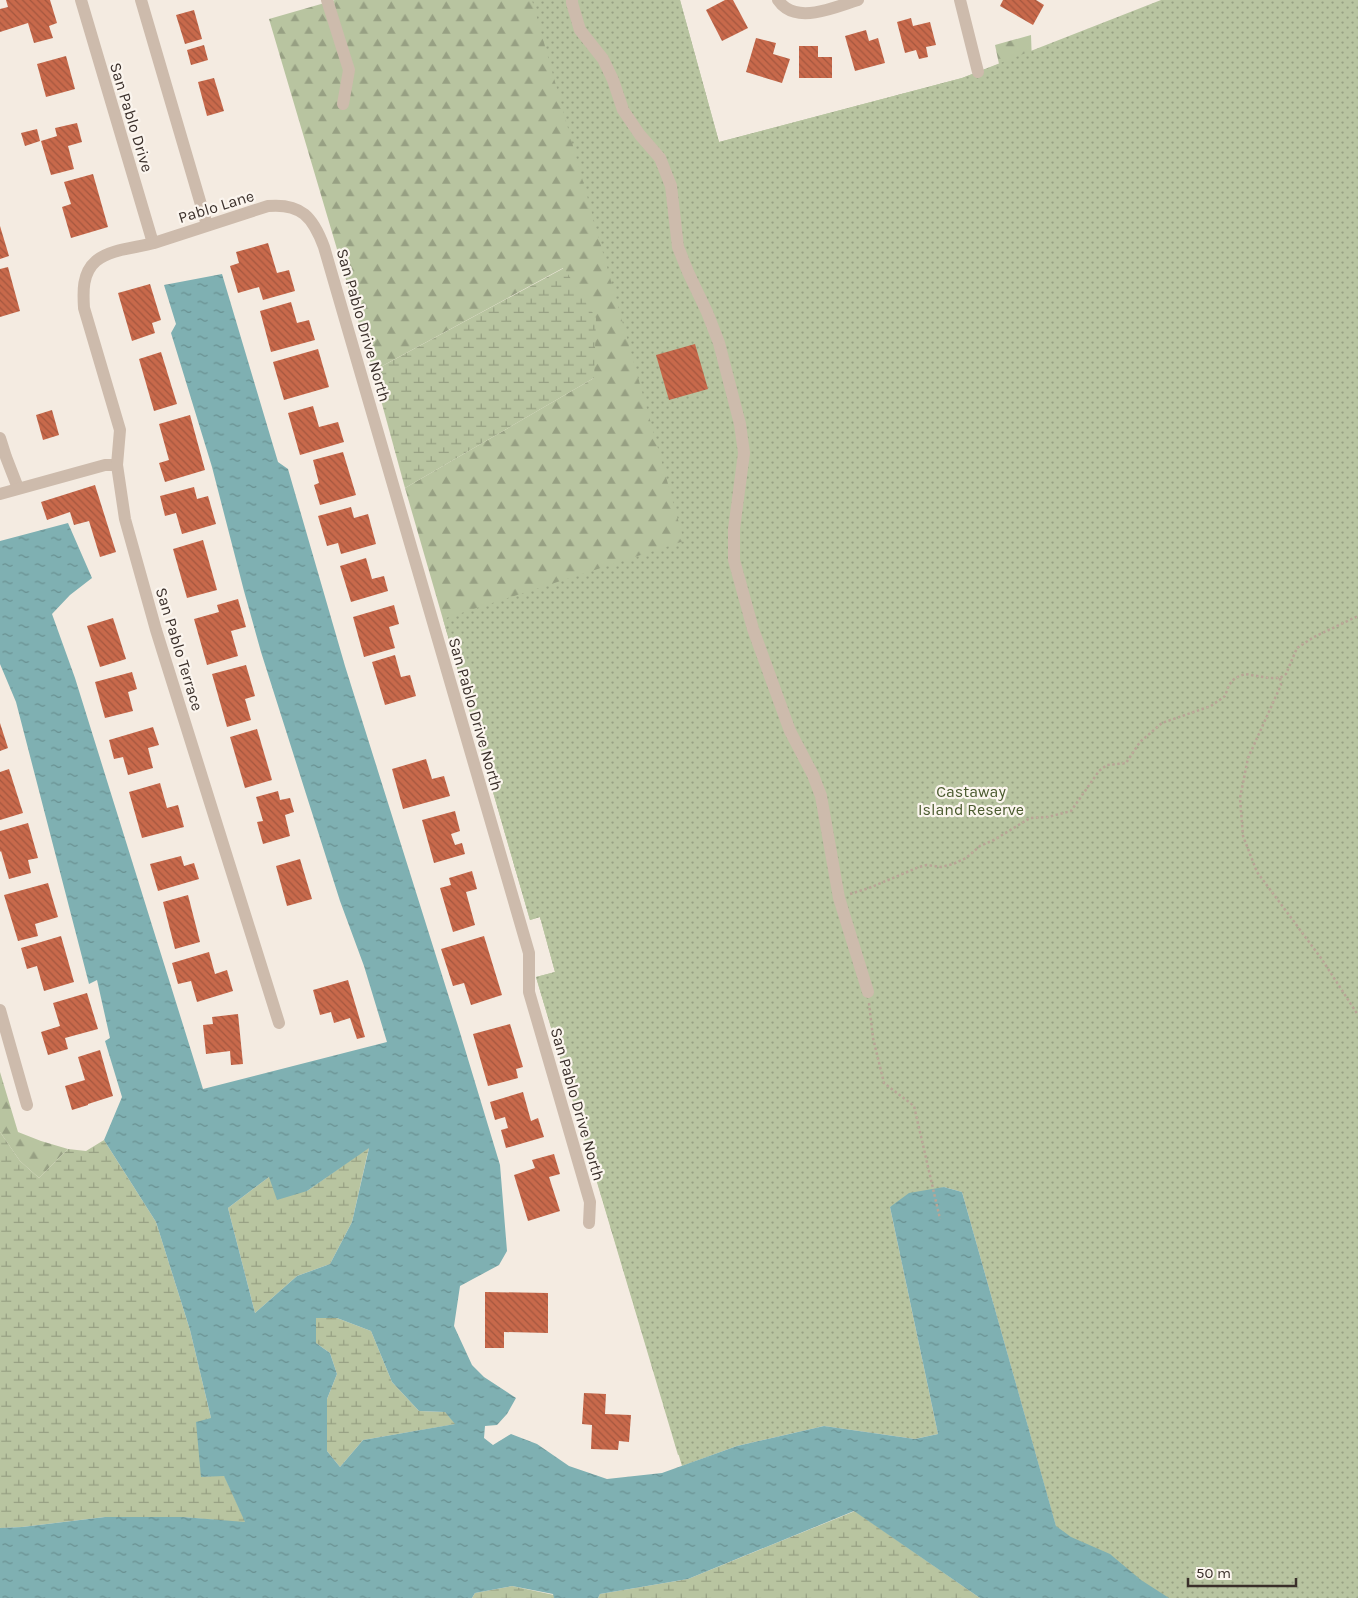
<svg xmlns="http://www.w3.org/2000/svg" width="1358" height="1598" viewBox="0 0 1358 1598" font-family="Karla,sans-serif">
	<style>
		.forest { fill: url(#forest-firs) }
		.wetland { fill: url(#wetland-marsh) }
		.park { fill: url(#park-dots) }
		.water { fill: url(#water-ripples); fill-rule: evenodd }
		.building { fill: url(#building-back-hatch) }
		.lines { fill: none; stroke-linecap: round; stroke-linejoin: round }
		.path { stroke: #b9a596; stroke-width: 2.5; stroke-dasharray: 2.5 2.5; stroke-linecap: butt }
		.minor { stroke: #cdbbac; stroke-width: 12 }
		.labels { text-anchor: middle; stroke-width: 4.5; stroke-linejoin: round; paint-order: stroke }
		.street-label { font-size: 16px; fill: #3b302b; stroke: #fbf5ee }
		.park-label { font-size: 16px; fill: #4a5a2e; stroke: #fbf5ee }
	</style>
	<defs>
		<pattern id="forest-firs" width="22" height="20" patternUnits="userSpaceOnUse" patternTransform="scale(1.25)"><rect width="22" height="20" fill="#b8c4a0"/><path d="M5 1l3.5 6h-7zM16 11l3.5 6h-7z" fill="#97a083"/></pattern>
		<pattern id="wetland-marsh" width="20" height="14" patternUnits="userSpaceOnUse" patternTransform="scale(1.25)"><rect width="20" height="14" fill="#b8c4a0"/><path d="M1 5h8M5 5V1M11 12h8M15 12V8" fill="none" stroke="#97a083"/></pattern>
		<pattern id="park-dots" width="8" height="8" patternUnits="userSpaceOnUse" patternTransform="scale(1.25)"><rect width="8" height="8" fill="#b8c4a0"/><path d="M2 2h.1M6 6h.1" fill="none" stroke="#97a083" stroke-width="1.8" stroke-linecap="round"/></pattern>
		<pattern id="water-ripples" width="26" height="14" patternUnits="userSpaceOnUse" patternTransform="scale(1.25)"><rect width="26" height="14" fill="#7fb0b2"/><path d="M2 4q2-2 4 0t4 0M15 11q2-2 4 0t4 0" fill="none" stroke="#699091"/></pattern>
		<pattern id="building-back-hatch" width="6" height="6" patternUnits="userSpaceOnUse" patternTransform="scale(1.25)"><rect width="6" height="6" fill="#c8694b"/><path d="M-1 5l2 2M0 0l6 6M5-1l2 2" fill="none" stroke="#a4573f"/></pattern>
	</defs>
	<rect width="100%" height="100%" fill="#f4ebe1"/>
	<g class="forest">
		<path d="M 335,0 L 680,0 L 719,142 L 962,78 L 999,64 L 995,45 L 1031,35 L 1033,92 L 706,432 L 694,1451 L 678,1455 L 536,977 L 555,972 L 540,917 L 530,920 L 405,488 L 594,378 L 563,268 L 373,371 L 269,19 Z"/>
		<path d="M 0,1072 L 18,1132 L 41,1141 L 68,1149 L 39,1178 L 20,1161 L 0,1132 Z"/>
	</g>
	<g class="wetland">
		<path d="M 564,268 L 596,318 L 594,378 L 405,488 L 373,371 Z"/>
		<path d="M 0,1132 L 20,1161 L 39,1178 L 68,1149 L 86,1151 L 104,1140 L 156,1222 L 190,1330 L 211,1418 L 202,1477 L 224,1475 L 246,1523 L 183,1517 L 105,1517 L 22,1527 L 0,1528 Z"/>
		<path d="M 369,1147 L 352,1222 L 330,1264 L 297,1276 L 255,1313 L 228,1208 L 269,1177 L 307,1191 Z"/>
		<path d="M 316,1318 L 337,1318 L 371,1331 L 392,1382 L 419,1411 L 445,1412 L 456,1424 L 363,1440 L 340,1467 L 327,1451 L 327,1399 L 337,1374 L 330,1353 L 316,1343 Z"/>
		<path d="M 855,1511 L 980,1598 L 598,1598 L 600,1594 L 688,1579 Z"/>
		<path d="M 512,1586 L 554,1595 L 554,1598 L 472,1598 L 475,1593 Z"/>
	</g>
	<path class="park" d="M 532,0 L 680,0 L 719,142 L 962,78 L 1161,0 L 1358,0 L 1358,1598 L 1076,1598 L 962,1192 L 944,1187 L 890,1207 L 938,1434 L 915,1439 L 824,1426 L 737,1446 L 682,1466 L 536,977 L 555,972 L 540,917 L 530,920 L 443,619 L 684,541 Z"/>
	<path class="water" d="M 222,274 L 278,462 L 288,469 L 345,666 L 458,1026 L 500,1165 L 507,1251 L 499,1265 L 460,1286 L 454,1326 L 472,1365 L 484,1377 L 516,1398 L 507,1414 L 497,1425 L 485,1426 L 484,1438 L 493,1445 L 511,1434 L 537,1444 L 569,1466 L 607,1479 L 662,1473 L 737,1446 L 824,1426 L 915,1439 L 938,1434 L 890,1207 L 909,1193 L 944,1187 L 962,1192 L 1056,1526 L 1071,1537 L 1110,1554 L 1141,1580 L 1169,1598 L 980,1598 L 854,1511 L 688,1579 L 600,1594 L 598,1598 L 554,1598 L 553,1594 L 512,1586 L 475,1593 L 472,1598 L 0,1598 L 0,1528 L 22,1527 L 105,1517 L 183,1517 L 245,1522 L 224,1476 L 201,1477 L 196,1422 L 211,1418 L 190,1330 L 156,1222 L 104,1140 L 122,1097 L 105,1041 L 110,1038 L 97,980 L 89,984 L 16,702 L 0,664 L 0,541 L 68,523 L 92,578 L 70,595 L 52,614 L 75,678 L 203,1089 L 387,1042 L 364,966 L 340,901 L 261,652 L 244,591 L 212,467 L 171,333 L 176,324 L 164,285 ZM 369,1148 L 352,1222 L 330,1264 L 297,1276 L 255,1313 L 228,1208 L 269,1177 L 277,1200 L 307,1191 ZM 316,1318 L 337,1318 L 371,1331 L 392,1382 L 419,1411 L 445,1412 L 455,1424 L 363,1440 L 340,1467 L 327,1451 L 327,1399 L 337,1374 L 330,1353 L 316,1343 Z"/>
	<g class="building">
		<path d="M 6,0 L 50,0 L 57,23 L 49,26 L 53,38 L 34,43 L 28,23 L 0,32 L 0,9 L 8,7 Z"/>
		<path d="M 725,0 L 733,0 L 748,28 L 722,41 L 706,10 Z"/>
		<path d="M 1003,0 L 1036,0 L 1044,5 L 1033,25 L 1000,6 Z"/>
		<path d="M 194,10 L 202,39 L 185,44 L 176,15 Z"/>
		<path d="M 911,18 L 913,26 L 930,22 L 936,45 L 926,47 L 928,57 L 919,59 L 916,50 L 905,53 L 897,22 Z"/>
		<path d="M 866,30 L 869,41 L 878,38 L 885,63 L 855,71 L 845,36 Z"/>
		<path d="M 756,38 L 776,43 L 773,54 L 790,59 L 782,83 L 746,72 Z"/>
		<path d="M 204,45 L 208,60 L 191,65 L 187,50 Z"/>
		<path d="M 799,46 L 818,46 L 818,57 L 832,57 L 832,78 L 799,78 Z"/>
		<path d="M 66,56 L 75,89 L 46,97 L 37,64 Z"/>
		<path d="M 214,78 L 224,111 L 207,116 L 198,82 Z"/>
		<path d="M 77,123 L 82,142 L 68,146 L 74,169 L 51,175 L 41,141 L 57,136 L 55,128 Z"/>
		<path d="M 37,129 L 40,141 L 25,146 L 21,133 Z"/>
		<path d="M 93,174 L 108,227 L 71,238 L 62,207 L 71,204 L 64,182 Z"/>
		<path d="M 0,226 L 9,256 L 0,259 Z"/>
		<path d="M 268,243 L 277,273 L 289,270 L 295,291 L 263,300 L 259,287 L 238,293 L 230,266 L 239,263 L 236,252 Z"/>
		<path d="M 8,267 L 20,311 L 0,317 L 0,269 Z"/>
		<path d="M 150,284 L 161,320 L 152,323 L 155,333 L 132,341 L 118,293 Z"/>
		<path d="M 291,302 L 297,323 L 309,320 L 315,340 L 271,352 L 260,311 Z"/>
		<path d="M 695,344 L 708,389 L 669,400 L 656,355 Z"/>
		<path d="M 318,349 L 329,387 L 284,400 L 273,362 Z"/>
		<path d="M 161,352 L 177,404 L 154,411 L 139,359 Z"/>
		<path d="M 313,406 L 319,427 L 338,422 L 344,442 L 300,455 L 288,413 Z"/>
		<path d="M 52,410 L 59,435 L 43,440 L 36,415 Z"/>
		<path d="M 190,415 L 205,470 L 165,482 L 159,463 L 169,460 L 159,424 Z"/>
		<path d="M 343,452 L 356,495 L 320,505 L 314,485 L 319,483 L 313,460 Z"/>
		<path d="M 95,485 L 116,552 L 100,557 L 89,521 L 74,525 L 70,512 L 47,520 L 41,502 Z"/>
		<path d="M 194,487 L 197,499 L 208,496 L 216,524 L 182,534 L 176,513 L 165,516 L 160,496 Z"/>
		<path d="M 351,507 L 354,518 L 368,514 L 376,544 L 341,554 L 338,543 L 327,546 L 318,516 Z"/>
		<path d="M 203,540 L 217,590 L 187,598 L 173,549 Z"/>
		<path d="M 366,558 L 372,579 L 384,576 L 388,591 L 351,602 L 340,566 Z"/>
		<path d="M 238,599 L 246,627 L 231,631 L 238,656 L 207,665 L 194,619 L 219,612 L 217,605 Z"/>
		<path d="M 394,605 L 399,624 L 389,627 L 395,648 L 364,657 L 353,617 Z"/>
		<path d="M 113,618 L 126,659 L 100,667 L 87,626 Z"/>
		<path d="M 395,655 L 401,677 L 410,675 L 416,696 L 385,705 L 372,662 Z"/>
		<path d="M 246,665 L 255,696 L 245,699 L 251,720 L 227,727 L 212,674 Z"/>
		<path d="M 132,672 L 137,689 L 128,692 L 133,711 L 105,718 L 95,682 Z"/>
		<path d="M 0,723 L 8,748 L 0,751 Z"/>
		<path d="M 153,727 L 159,745 L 148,748 L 153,768 L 128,775 L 123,757 L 114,759 L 109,740 Z"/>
		<path d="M 257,729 L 272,780 L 245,788 L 230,737 Z"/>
		<path d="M 426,759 L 432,779 L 444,776 L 450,796 L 403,809 L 392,769 Z"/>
		<path d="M 9,769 L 23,813 L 0,820 L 0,772 Z"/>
		<path d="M 160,783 L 167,808 L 178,805 L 184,827 L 142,838 L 129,792 Z"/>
		<path d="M 278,791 L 280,800 L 290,798 L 294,812 L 285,815 L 290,836 L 263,844 L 257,822 L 263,821 L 256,797 Z"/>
		<path d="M 455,811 L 460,831 L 451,834 L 455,845 L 462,843 L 465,854 L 434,863 L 422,820 Z"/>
		<path d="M 28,823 L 38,858 L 28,860 L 31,873 L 9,879 L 1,851 L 0,852 L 0,831 Z"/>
		<path d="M 181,856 L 184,866 L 194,863 L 199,879 L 158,891 L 150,864 Z"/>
		<path d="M 300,859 L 312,899 L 287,906 L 276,866 Z"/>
		<path d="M 472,871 L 477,889 L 466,892 L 475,925 L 453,932 L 440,888 L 451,885 L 449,878 Z"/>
		<path d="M 48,883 L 58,917 L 35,924 L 38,936 L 18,941 L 4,895 Z"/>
		<path d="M 188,895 L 200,942 L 175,949 L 163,902 Z"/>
		<path d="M 61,936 L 74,982 L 44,991 L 37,966 L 27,969 L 21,948 Z"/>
		<path d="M 484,936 L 502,995 L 471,1005 L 464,983 L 453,986 L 441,949 Z"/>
		<path d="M 209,952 L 215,974 L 227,970 L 233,991 L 197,1002 L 191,981 L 178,984 L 172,963 Z"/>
		<path d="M 348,980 L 365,1037 L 357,1039 L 350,1018 L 334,1023 L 331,1012 L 320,1015 L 313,990 Z"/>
		<path d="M 87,993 L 98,1029 L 65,1038 L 68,1049 L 48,1055 L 41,1032 L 60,1026 L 53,1003 Z"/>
		<path d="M 238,1014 L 243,1064 L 231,1065 L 230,1051 L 206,1054 L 203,1025 L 213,1024 L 212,1017 Z"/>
		<path d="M 510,1024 L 523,1067 L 516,1069 L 518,1078 L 488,1086 L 473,1034 Z"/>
		<path d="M 100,1050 L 113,1096 L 88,1104 L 88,1105 L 72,1110 L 65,1086 L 85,1080 L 78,1057 Z"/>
		<path d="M 523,1092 L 531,1121 L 538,1118 L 544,1137 L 506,1148 L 501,1130 L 508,1128 L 505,1117 L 495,1120 L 490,1102 Z"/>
		<path d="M 554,1154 L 560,1174 L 549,1177 L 560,1211 L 528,1221 L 514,1175 L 535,1168 L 532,1160 Z"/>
		<path d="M 485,1292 L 548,1293 L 548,1333 L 504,1332 L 504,1348 L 485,1348 Z"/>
		<path d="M 584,1393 L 606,1394 L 605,1414 L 631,1415 L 629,1442 L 619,1441 L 618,1450 L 591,1449 L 592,1425 L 582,1424 Z"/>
	</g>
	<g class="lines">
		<g class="path">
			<path d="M 1280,678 L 1281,685 L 1248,758 L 1240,798 L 1243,836 L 1257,872 L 1321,958 L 1358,1015"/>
			<path d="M 850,894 L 869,888 L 919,867 L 927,865 L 941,867 L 953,864 L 966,858 L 980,846 L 994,840 L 1030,818 L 1048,817 L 1071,811 L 1099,771 L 1107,765 L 1126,763 L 1140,742 L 1162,723 L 1211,706 L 1225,696 L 1229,685 L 1235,678 L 1245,674 L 1269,678 L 1280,678 L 1286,674 L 1297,648 L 1314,637 L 1358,616"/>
			<path d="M 869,1003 L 873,1038 L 884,1083 L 914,1106 L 940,1219"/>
		</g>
		<g class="minor">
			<path d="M 81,0 L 153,243"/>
			<path d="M 141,0 L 207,225"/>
			<path d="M 327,0 L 349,70 L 343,104"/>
			<path d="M 572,0 L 572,3 L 580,30 L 603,59 L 613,80 L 623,110 L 640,135 L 660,158 L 671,186 L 678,247 L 688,272 L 707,312 L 719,343 L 740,424 L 744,453 L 734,529 L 734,560 L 753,629 L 790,731 L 813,775 L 821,796 L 839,898 L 868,992"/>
			<path d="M 778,0 C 780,3 783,6 786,8 C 805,21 838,6 858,0"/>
			<path d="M 960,0 L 978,72"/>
			<path d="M 0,438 L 6,457 L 18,488"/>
			<path d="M 0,494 L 105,465 L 117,465"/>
			<path d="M 0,1010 L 27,1105"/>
			<path d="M 279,1023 L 156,630 L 125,519 L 117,465 L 120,430 L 84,308 C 83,292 82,273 96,261 C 110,249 136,248 154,243 C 192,231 230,218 268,206 C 301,203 313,217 324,247 L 529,953 L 529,992 L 590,1202 L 589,1223"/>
		</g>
	</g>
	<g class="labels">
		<g class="street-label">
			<text transform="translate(132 117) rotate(73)" y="6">San Pablo Drive</text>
			<text transform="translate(216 206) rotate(-17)" y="6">Pablo Lane</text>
			<text transform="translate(364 325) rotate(74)" y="6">San Pablo Drive North</text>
			<text transform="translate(180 649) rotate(73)" y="6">San Pablo Terrace</text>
			<text transform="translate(476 714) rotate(74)" y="6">San Pablo Drive North</text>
			<text transform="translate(578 1104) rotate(74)" y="6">San Pablo Drive North</text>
		</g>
		<g class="park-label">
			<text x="971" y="797">Castaway<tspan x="971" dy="18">Island Reserve</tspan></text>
		</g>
	</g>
	<path d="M1188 1578v8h108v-8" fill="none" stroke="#3b302b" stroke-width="2.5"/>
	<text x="1196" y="1578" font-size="15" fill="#3b302b" stroke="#fbf5ee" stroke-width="4" paint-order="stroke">50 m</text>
</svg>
